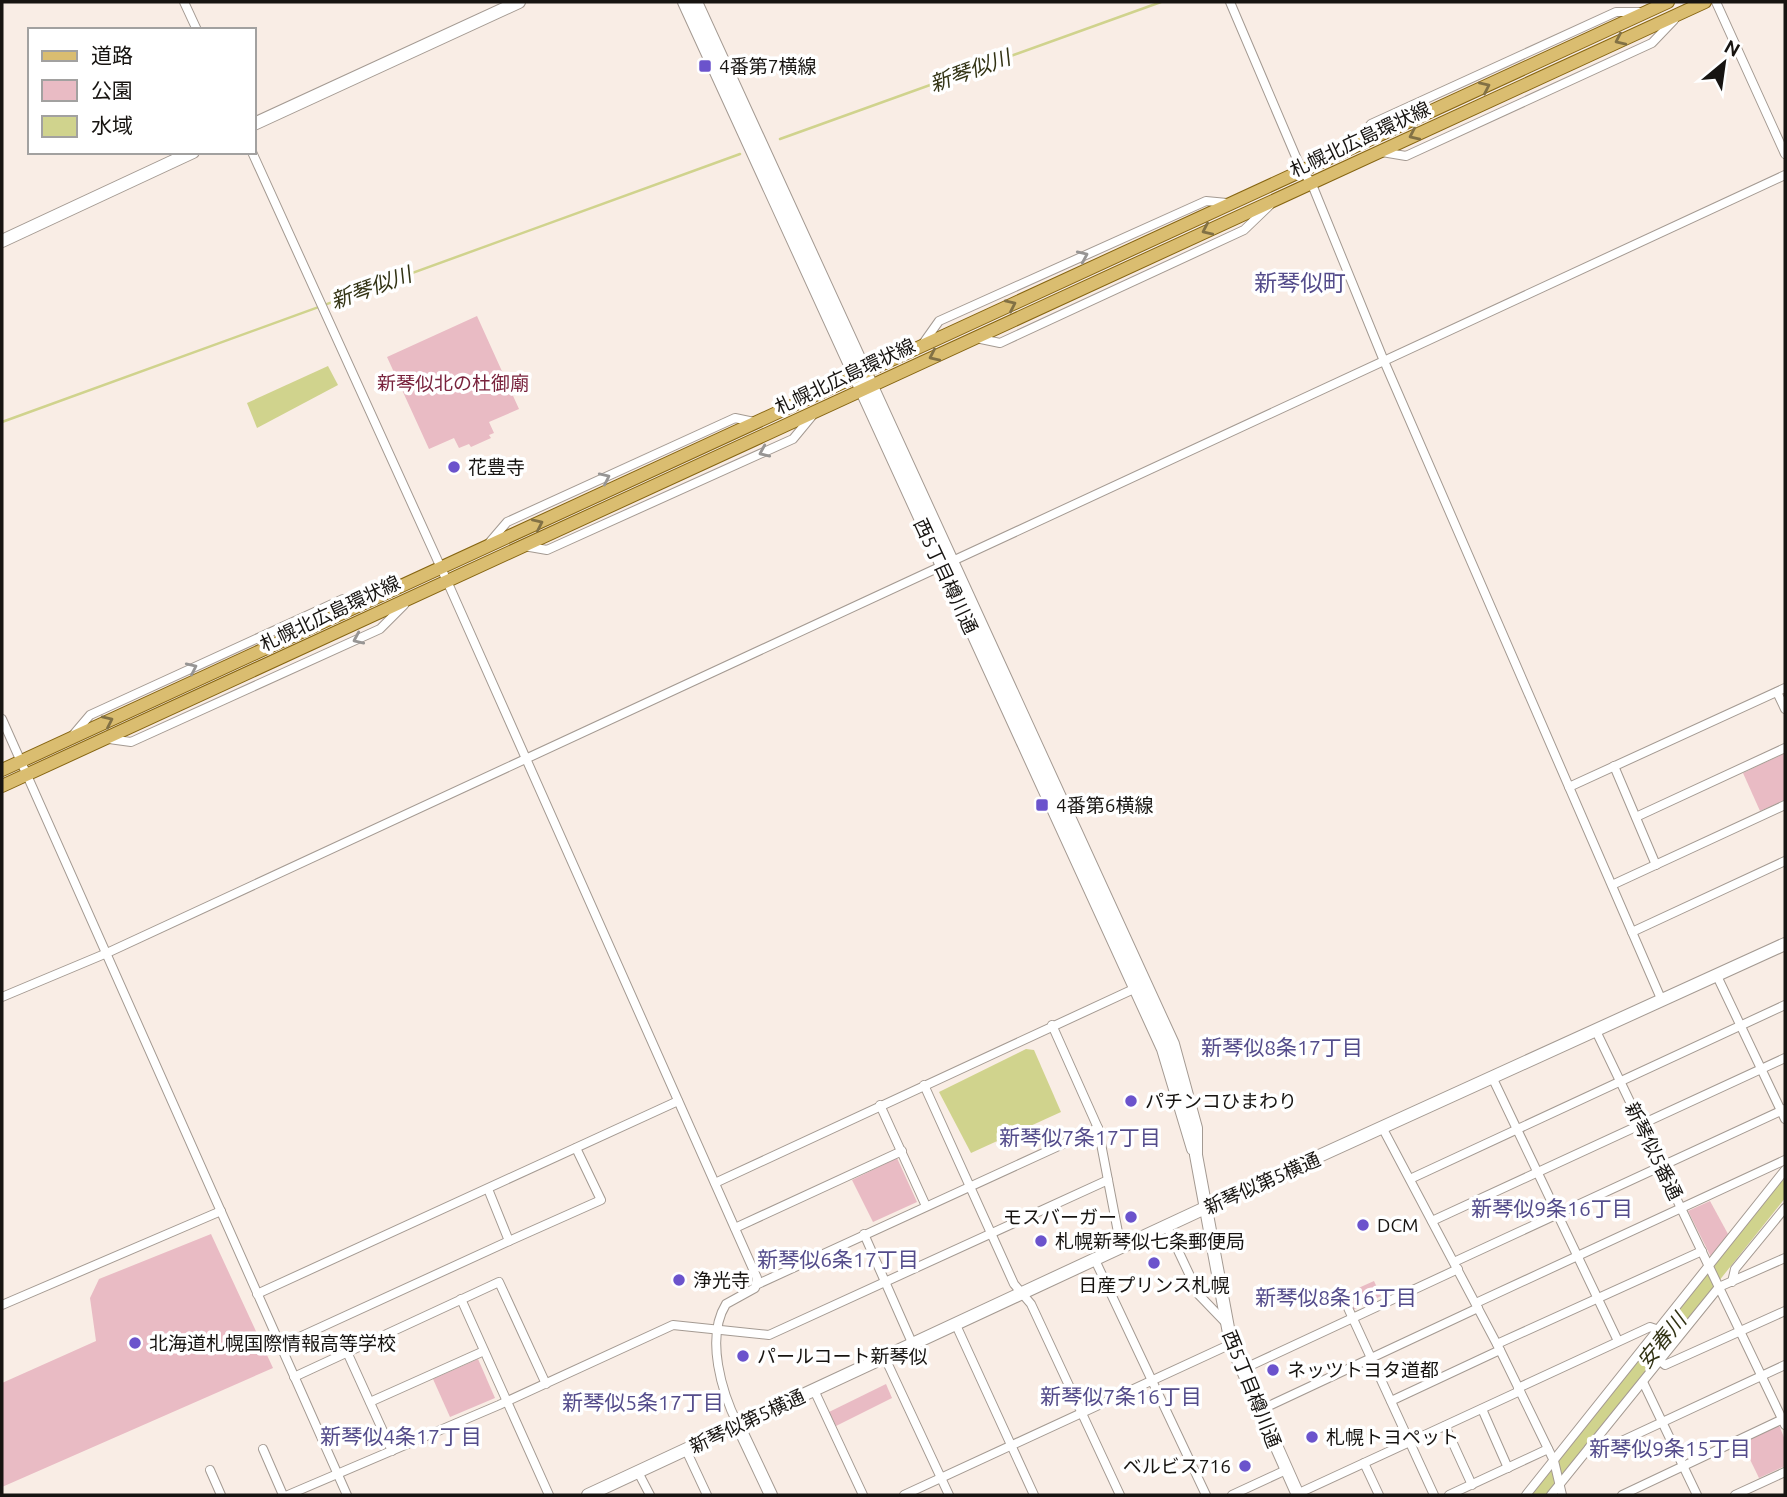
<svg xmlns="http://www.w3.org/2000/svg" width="1787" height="1497" viewBox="0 0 1787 1497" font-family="Ubuntu,'Noto Sans JP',sans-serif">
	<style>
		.green { fill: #e9bbc4 }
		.water { fill: #d0d38d }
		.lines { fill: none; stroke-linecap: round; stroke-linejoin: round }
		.stream { stroke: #d0d38d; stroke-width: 2.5 }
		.river { stroke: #d0d38d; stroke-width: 14 }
		.street-casing { stroke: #a49a92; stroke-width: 10 }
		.secondary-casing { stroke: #a49a92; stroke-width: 14 }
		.primary-casing { stroke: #866511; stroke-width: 14 }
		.street { stroke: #fff; stroke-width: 8 }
		.secondary { stroke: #fff; stroke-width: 12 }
		.primary { stroke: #dabd70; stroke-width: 12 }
		.oneway { stroke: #827145 }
		.oneway2 { stroke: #979594 }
		.poi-dot { fill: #6b53cc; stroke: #fff; stroke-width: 2.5 }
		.labels { text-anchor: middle; stroke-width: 7; stroke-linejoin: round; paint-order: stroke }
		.poi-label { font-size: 19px; fill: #171411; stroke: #fff; text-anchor: start }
		.street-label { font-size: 19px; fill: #171411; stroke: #fff }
		.park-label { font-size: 19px; fill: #79233d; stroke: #fff }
		.water-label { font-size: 21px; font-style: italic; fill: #323314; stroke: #fff }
		.neighbourhood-label { font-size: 21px; fill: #544c8b; stroke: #fff }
		.quarter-label { font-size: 23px; fill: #544c8b; stroke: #fff }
	</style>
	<rect width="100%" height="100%" fill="#f9ede5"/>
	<g class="green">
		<path d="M 477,316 L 519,409 L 489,422 L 494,433 L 489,435 L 491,438 L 471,447 L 469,444 L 459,448 L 454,438 L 429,449 L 387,357 Z"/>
		<path d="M 1785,753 L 1785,800 L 1760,811 L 1743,773 Z"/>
		<path d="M 897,1158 L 917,1202 L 873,1222 L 852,1180 Z"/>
		<path d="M 1710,1201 L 1728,1234 L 1711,1257 L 1688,1211 Z"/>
		<path d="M 211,1234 L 273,1368 L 2,1487 L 2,1383 L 96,1341 L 90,1298 L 99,1279 Z"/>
		<path d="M 1374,1281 L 1381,1296 L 1353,1310 L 1345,1294 Z"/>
		<path d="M 478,1359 L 495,1398 L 450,1417 L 433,1379 Z"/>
		<path d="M 886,1384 L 892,1398 L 836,1426 L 829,1412 Z"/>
		<path d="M 1779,1425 L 1785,1440 L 1785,1466 L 1759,1478 L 1742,1443 Z"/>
	</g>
	<g class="water">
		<path d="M 328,366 L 338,385 L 257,428 L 247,403 Z"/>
		<path d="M 1026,1049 L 1034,1050 L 1061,1112 L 971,1153 L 939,1092 Z"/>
	</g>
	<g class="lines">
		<g class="stream">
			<path d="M 780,139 L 1161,2"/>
			<path d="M 2,422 L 740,154"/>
		</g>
		<path class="river" d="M 1539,1495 L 1785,1187"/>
		<defs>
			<g id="street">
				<path d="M 184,2 L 197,30"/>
				<path d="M 1230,2 L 1302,171 L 1311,182 L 1384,361 L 1662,1001"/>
				<path d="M 1716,2 L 1785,154"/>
				<path d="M 1355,145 L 1371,124 L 1616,12 L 1640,12"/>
				<path d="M 252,152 L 447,581 L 757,1278 L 755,1288 L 726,1304 C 705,1338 722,1393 738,1425"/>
				<path d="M 1382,152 L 1406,156 L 1652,43 L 1674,20"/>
				<path d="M 976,338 L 1000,343 L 1244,230 L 1270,205"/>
				<path d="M 922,345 L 939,321 L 1206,201 L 1227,203"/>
				<path d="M 489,543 L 507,522 L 735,418 L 754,422"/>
				<path d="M 524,546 L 547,550 L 793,439 L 812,416"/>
				<path d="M 1777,692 L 1785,709"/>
				<path d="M 2,719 L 347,1495"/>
				<path d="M 73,735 L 90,715 L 343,599 L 365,601"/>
				<path d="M 109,739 L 131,742 L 380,629 L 404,605"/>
				<path d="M 1614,766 L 1656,865"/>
				<path d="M 1569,787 L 1785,688"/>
				<path d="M 1636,817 L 1785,748"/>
				<path d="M 1612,885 L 1785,805"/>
				<path d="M 1632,932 L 1785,861"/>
				<path d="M 1717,976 L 1785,1119"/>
				<path d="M 2,997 L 107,953 L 1785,175"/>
				<path d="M 1052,1025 L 1098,1128 L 1121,1248"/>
				<path d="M 1596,1031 L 1785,1425"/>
				<path d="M 1493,1079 L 1618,1341"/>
				<path d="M 924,1085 L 1014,1284 L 1031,1304 L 1120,1495"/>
				<path d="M 880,1105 L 926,1206"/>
				<path d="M 1383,1129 L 1500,1350 L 1554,1461 L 1562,1495"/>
				<path d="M 1410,1179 L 1785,1005"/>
				<path d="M 715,1183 L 1138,987"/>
				<path d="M 1432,1221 L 1785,1058"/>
				<path d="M 1167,1227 L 1199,1295 L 1225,1322"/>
				<path d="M 735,1228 L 902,1151"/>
				<path d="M 864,1234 L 913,1345"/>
				<path d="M 509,1241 L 601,1200 L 576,1148"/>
				<path d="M 1095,1260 L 1206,1495"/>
				<path d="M 1454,1262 L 1785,1109"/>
				<path d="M 1732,1282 L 1735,1269 L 1785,1208"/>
				<path d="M 758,1284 L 1098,1128"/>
				<path d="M 257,1294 L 678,1101"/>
				<path d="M 1343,1297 L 1434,1495"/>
				<path d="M 461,1299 L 549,1495"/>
				<path d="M 1476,1303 L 1785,1160"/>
				<path d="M 2,1305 L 221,1211"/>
				<path d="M 956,1325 L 1034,1495"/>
				<path d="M 1497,1344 L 1702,1251"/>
				<path d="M 280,1346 L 509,1241 L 488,1189"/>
				<path d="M 347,1352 L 392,1451"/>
				<path d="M 885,1358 L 949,1495"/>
				<path d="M 1660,1361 L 1665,1365 L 1785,1311"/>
				<path d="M 1241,1370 L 1458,1269"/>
				<path d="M 294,1377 L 499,1282 L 546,1384"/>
				<path d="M 1643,1382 L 1697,1495"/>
				<path d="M 1518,1388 L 1650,1327 L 1659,1330"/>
				<path d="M 814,1390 L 863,1495"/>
				<path d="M 1391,1401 L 1500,1350"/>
				<path d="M 370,1402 L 484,1351"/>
				<path d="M 1482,1409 L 1508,1468"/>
				<path d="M 1258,1411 L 1478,1308"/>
				<path d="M 1445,1426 L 1472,1485"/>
				<path d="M 1589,1448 L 1596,1453 L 1785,1365"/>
				<path d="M 263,1449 L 283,1495"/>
				<path d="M 686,1450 L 707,1495"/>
				<path d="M 1364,1463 L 1379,1495"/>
				<path d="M 210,1470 L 221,1495"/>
				<path d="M 638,1472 L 650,1495"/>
				<path d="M 1297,1494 L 1520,1391"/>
				<path d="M 288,1495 L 499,1405 L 673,1325 L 769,1335 L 1108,1180"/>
				<path d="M 904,1495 L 1231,1344"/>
				<path d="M 1232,1495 L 1286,1470"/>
				<path d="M 1449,1495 L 1548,1449"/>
				<path d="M 1526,1495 L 1785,1170"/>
				<path d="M 1551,1495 L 1719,1287 L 1785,1258"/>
				<path d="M 1622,1495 L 1785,1418"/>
				<path d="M 1735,1495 L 1785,1472"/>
			</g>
			<g id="secondary">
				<path d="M 684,2 L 1163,1049 L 1193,1149"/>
				<path d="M 696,2 L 1173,1044 L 1196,1128 L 1196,1155 L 1231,1344 L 1298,1495"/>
				<path d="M 254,124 L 519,2"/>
				<path d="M 2,241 L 193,152"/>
				<path d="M 738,1425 L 771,1495"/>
				<path d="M 588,1495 L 1205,1208 L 1785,944"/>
			</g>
			<g id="primary">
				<path d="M 2,770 L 1668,2"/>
				<path d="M 2,786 L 1705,2"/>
			</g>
		</defs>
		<use href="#street" class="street-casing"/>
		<use href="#secondary" class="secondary-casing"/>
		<use href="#primary" class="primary-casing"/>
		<use href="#street" class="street"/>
		<use href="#secondary" class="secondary"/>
		<use href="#primary" class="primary"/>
	</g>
	<defs><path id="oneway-chevron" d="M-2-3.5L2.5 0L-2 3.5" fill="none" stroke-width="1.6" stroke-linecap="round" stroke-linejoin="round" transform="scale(1.75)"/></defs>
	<g class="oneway">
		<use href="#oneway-chevron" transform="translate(1620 40) rotate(155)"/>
		<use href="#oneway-chevron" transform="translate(1485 87) rotate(-25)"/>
		<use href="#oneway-chevron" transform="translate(1414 135) rotate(155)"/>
		<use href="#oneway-chevron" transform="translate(1207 230) rotate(155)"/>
		<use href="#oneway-chevron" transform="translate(1011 305) rotate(-25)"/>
		<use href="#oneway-chevron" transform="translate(934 356) rotate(155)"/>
		<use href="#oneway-chevron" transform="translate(538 524) rotate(-25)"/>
		<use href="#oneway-chevron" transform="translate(108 721) rotate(-25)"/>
	</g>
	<g class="oneway2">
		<use href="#oneway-chevron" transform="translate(1083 256) rotate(-24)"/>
		<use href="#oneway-chevron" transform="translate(764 452) rotate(156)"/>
		<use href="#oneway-chevron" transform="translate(605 478) rotate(-25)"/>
		<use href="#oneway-chevron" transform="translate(358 639) rotate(156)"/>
		<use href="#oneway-chevron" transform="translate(192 668) rotate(-25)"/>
	</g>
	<g class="poi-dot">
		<rect x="698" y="59" width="14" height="14" rx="3.5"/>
		<circle cx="454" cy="467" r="7"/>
		<rect x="1035" y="798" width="14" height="14" rx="3.5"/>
		<circle cx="1131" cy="1101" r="7"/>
		<circle cx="1131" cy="1217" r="7"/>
		<circle cx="1363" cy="1225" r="7"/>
		<circle cx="1041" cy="1241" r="7"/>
		<circle cx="1154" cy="1263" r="7"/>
		<circle cx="679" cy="1280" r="7"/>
		<circle cx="135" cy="1343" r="7"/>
		<circle cx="743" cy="1356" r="7"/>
		<circle cx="1273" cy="1370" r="7"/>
		<circle cx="1312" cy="1437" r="7"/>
		<circle cx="1245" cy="1466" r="7"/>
	</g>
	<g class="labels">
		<g class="poi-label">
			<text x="719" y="73">4番第7横線</text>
			<text x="468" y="474">花豊寺</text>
			<text x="1056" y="812">4番第6横線</text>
			<text x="1145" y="1108">パチンコひまわり</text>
			<text x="1117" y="1224" text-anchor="end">モスバーガー</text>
			<text x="1377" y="1232">DCM</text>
			<text x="1055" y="1248">札幌新琴似七条郵便局</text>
			<text x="693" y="1287">浄光寺</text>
			<text x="1154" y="1292" text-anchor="middle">日産プリンス札幌</text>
			<text x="149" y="1350">北海道札幌国際情報高等学校</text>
			<text x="757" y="1363">パールコート新琴似</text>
			<text x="1287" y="1377">ネッツトヨタ道都</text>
			<text x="1326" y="1444">札幌トヨペット</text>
			<text x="1231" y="1473" text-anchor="end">ベルビス716</text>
		</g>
		<g class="street-label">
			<text transform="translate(1360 139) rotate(-25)" y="7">札幌北広島環状線</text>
			<text transform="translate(845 376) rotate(-25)" y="7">札幌北広島環状線</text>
			<text transform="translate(946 576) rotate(65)" y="7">西5丁目樽川通</text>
			<text transform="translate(330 613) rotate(-25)" y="7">札幌北広島環状線</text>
			<text transform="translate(1654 1151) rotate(64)" y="7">新琴似5番通</text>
			<text transform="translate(1262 1183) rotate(-24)" y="7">新琴似第5横通</text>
			<text transform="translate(1252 1389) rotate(68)" y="7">西5丁目樽川通</text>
			<text transform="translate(747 1421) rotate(-25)" y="7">新琴似第5横通</text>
		</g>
		<g class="park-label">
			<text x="453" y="390">新琴似北の杜御廟</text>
		</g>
		<g class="water-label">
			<text transform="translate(970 71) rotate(-20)" y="7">新琴似川</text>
			<text transform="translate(371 288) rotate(-20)" y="7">新琴似川</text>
			<text transform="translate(1662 1341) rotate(-51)" y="7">安春川</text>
		</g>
		<g class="neighbourhood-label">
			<text x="1282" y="1055">新琴似8条17丁目</text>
			<text x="1080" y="1145">新琴似7条17丁目</text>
			<text x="1552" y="1216">新琴似9条16丁目</text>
			<text x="838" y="1267">新琴似6条17丁目</text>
			<text x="1336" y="1305">新琴似8条16丁目</text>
			<text x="1121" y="1404">新琴似7条16丁目</text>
			<text x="643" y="1410">新琴似5条17丁目</text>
			<text x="401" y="1444">新琴似4条17丁目</text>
			<text x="1670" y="1456">新琴似9条15丁目</text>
		</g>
		<g class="quarter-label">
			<text x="1300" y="291">新琴似町</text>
		</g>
	</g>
	<rect width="1787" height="1497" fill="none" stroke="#171411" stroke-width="7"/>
	<rect x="28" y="28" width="228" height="126" fill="#ffffff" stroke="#a2a1a0" stroke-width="2"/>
	<rect x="42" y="51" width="35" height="10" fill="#dabd70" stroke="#a2a1a0" stroke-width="2"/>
	<text x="91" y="63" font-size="21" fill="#171411">道路</text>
	<rect x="42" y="80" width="35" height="21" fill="#e9bbc4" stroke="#a2a1a0" stroke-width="2"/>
	<text x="91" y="98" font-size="21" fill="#171411">公園</text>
	<rect x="42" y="116" width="35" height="21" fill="#d0d38d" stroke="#a2a1a0" stroke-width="2"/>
	<text x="91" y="133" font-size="21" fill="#171411">水域</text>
	<g transform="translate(1724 63) rotate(29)" stroke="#ffffff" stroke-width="5" paint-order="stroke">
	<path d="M0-5L12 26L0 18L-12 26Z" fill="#171411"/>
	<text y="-10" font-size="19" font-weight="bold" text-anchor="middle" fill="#171411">N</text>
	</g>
</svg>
